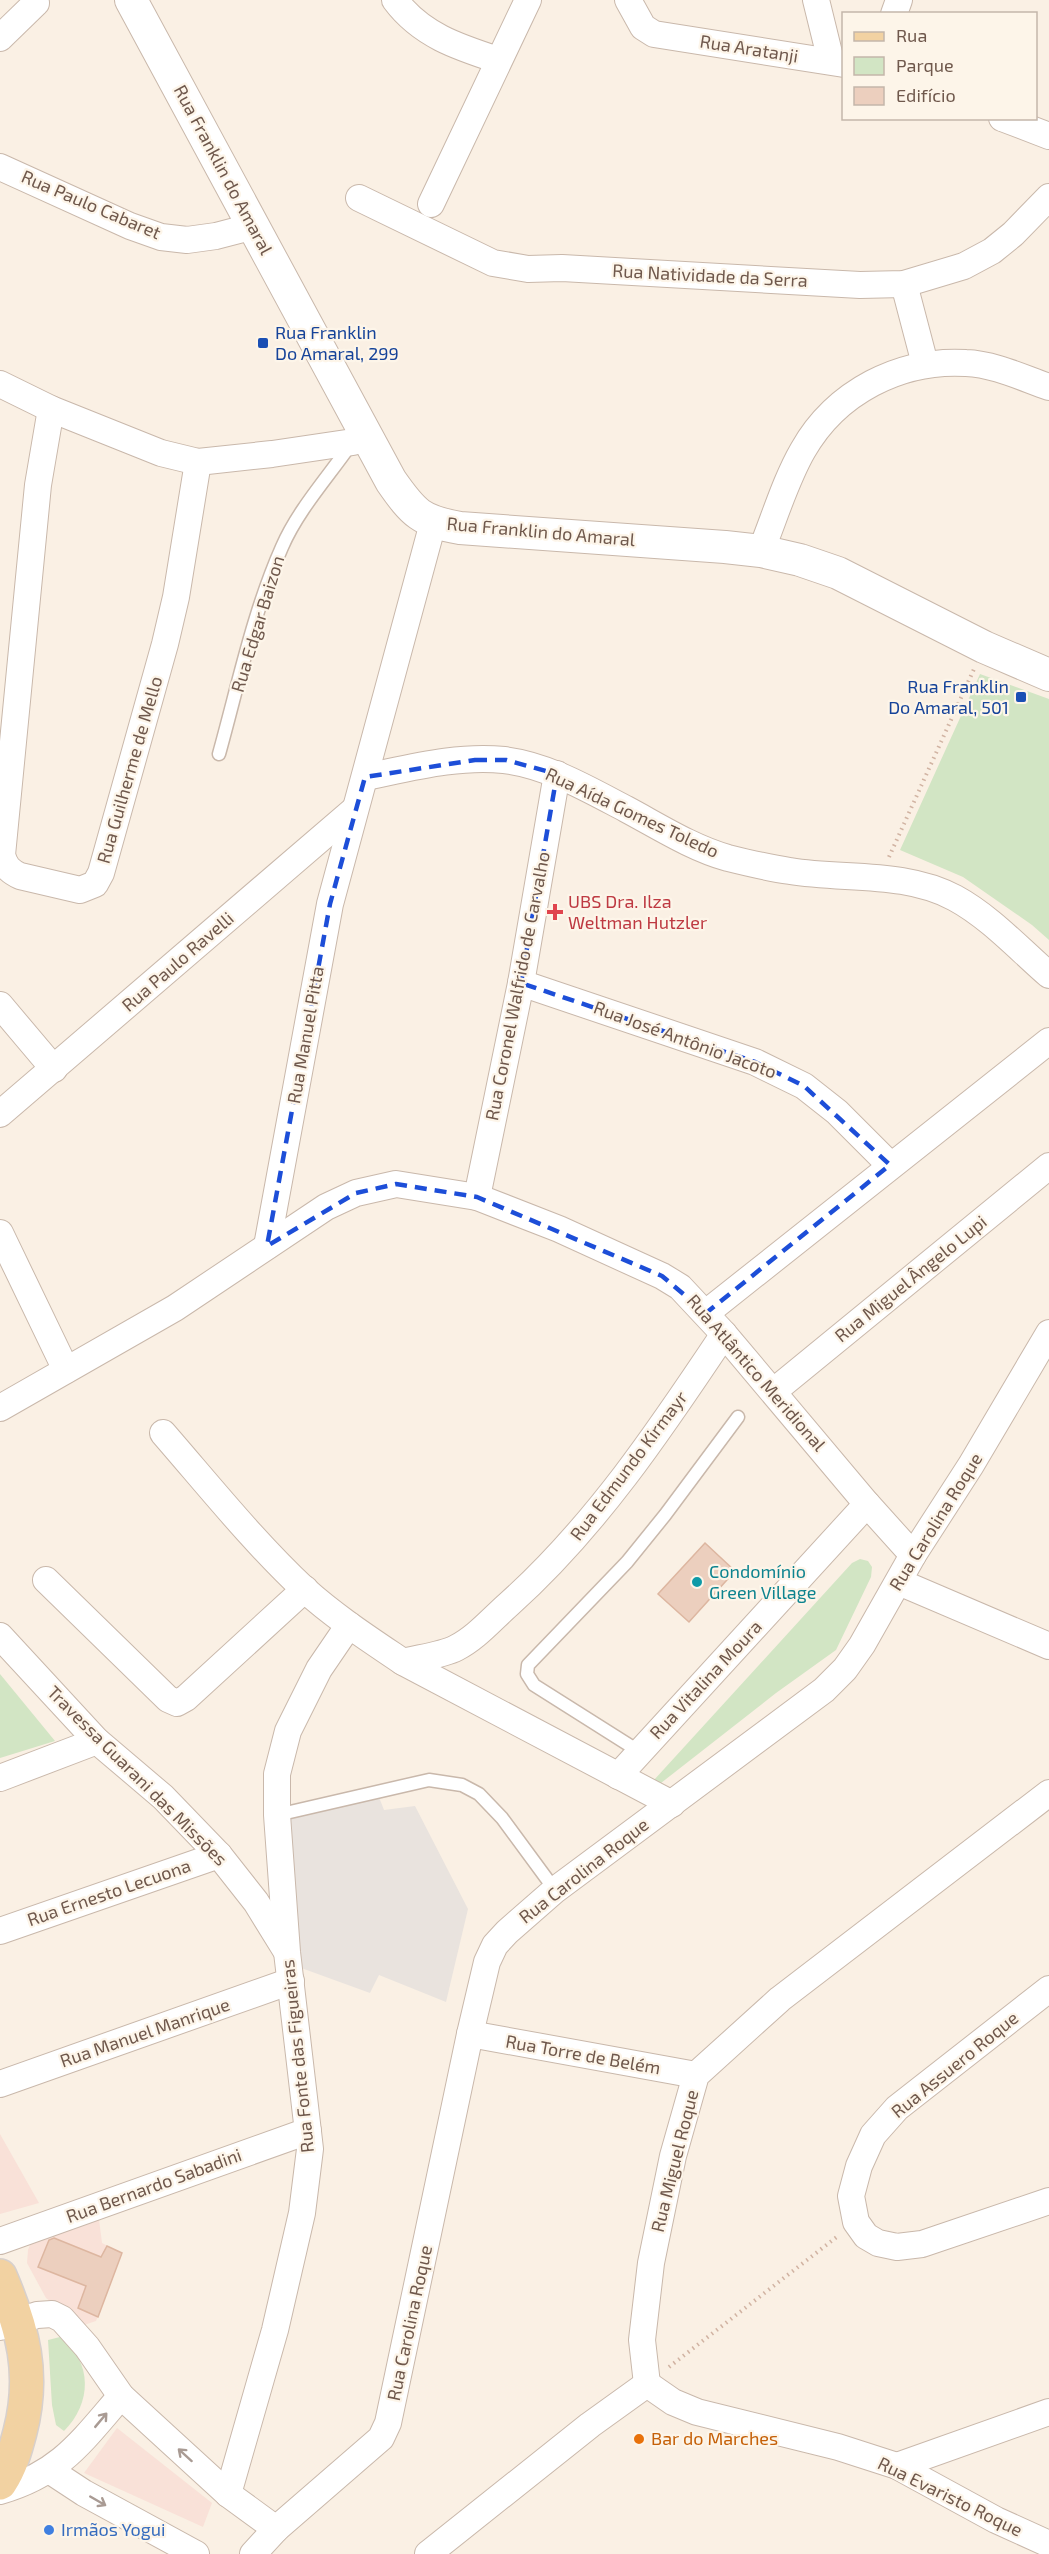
<svg xmlns="http://www.w3.org/2000/svg" width="1049" height="2554" viewBox="0 0 1049 2554" font-family="'Exo 2',sans-serif">
	<style>
		.commercial { fill: #f9e1d8 }
		.industrial { fill: #e9e3de }
		.green { fill: #d2e5c4 }
		.building { fill: #eccfbe; stroke: #ddb6a0; stroke-width: 1.5 }
		.lines { fill: none; stroke-linecap: round; stroke-linejoin: round }
		.service-casing { stroke: #c9b8ab; stroke-width: 15 }
		.minor-casing { stroke: #c9b8ab; stroke-width: 28 }
		.tertiary-casing { stroke: #c9b8ab; stroke-width: 34 }
		.primary-casing { stroke: #d7d0cd; stroke-width: 36 }
		.path { stroke: #d1b3a2; stroke-width: 4; stroke-dasharray: 1.5 4.5; stroke-linecap: butt }
		.service { stroke: #fff; stroke-width: 12 }
		.minor { stroke: #fff; stroke-width: 26 }
		.tertiary { stroke: #fff; stroke-width: 32 }
		.primary { stroke: #f2d2a2; stroke-width: 33 }
		.oneway { stroke: #a99b94 }
		.marked { fill: none; stroke: #1d4ed8; stroke-width: 4.5; stroke-dasharray: 12 8; stroke-linejoin: round }
		.transit-dot { fill: #1a4fb4; stroke: #fdf5e9; stroke-width: 2 }
		.health-dot { fill: #e0444e; stroke: #fdf5e9; stroke-width: 2 }
		.culture-dot { fill: #0f9aa8; stroke: #fdf5e9; stroke-width: 2 }
		.food-dot { fill: #e8710a; stroke: #fdf5e9; stroke-width: 2 }
		.shop-dot { fill: #3f7fe0; stroke: #fdf5e9; stroke-width: 2 }
		.labels { text-anchor: middle; stroke-width: 4.5; stroke-linejoin: round; paint-order: stroke }
		.street-label { font-size: 18px; fill: #6f584c; stroke: #fdf5e9 }
		.transit-label { font-size: 18px; fill: #164399; stroke: #fdf5e9; text-anchor: start }
		.health-label { font-size: 18px; fill: #be3a42; stroke: #fdf5e9; text-anchor: start }
		.culture-label { font-size: 18px; fill: #0d838f; stroke: #fdf5e9; text-anchor: start }
		.food-label { font-size: 18px; fill: #c56008; stroke: #fdf5e9; text-anchor: start }
		.shop-label { font-size: 18px; fill: #366cbe; stroke: #fdf5e9; text-anchor: start }
	</style>
	<rect width="100%" height="100%" fill="#faf0e4"/>
	<g class="commercial">
		<path d="M 0,2134 L 39,2203 L 0,2214 Z"/>
		<path d="M 98,2212 L 102,2243 L 122,2253 L 96,2321 L 84,2325 L 46,2298 L 27,2263 L 28,2250 L 33,2237 Z"/>
		<path d="M 117,2428 L 212,2503 L 203,2527 L 84,2473 Z"/>
	</g>
	<path class="industrial" d="M 375,1787 L 384,1810 L 415,1806 L 468,1909 L 446,2002 L 379,1975 L 370,1993 L 293,1965 L 277,1810 Z"/>
	<g class="green">
		<path d="M 980,674 L 1049,699 L 1049,940 L 1032,925 L 963,877 L 900,850 Z"/>
		<path d="M 860,1559 L 868,1561 L 872,1567 L 871,1577 L 836,1650 L 776,1693 L 661,1783 L 654,1780 L 852,1563 Z"/>
		<path d="M 0,1674 L 55,1741 L 0,1758 Z"/>
		<path d="M 60,2337 C 93,2362 92,2403 64,2431 L 56,2425 L 52,2405 L 48,2340 Z"/>
	</g>
	<g class="building">
		<path d="M 705,1543 L 735,1571 L 689,1622 L 658,1594 Z"/>
		<path d="M 54,2238 L 101,2257 L 107,2246 L 122,2253 L 98,2317 L 78,2308 L 86,2286 L 38,2267 L 49,2240 Z"/>
	</g>
	<g class="lines">
		<defs>
			<g id="service">
				<path d="M 219,754 C 238,686 253,612 282,547 C 298,510 328,477 351,444"/>
				<path d="M 640,1752 L 534,1685 L 527,1674 L 528,1665 L 627,1562 L 665,1515 L 738,1417"/>
				<path d="M 277,1815 L 429,1780 L 462,1785 L 479,1794 L 502,1818 L 555,1890"/>
			</g>
			<g id="minor">
				<path d="M 395,0 C 421,35 458,47 498,60"/>
				<path d="M 628,0 L 643,27 L 654,34 L 844,64"/>
				<path d="M 816,0 L 831,61"/>
				<path d="M 894,14 L 899,0"/>
				<path d="M 0,38 L 36,3"/>
				<path d="M 1002,118 L 1049,136"/>
				<path d="M 0,167 L 130,226 L 161,237 L 187,240 L 216,236 L 254,226"/>
				<path d="M 359,198 L 493,263 L 528,269 L 562,268 L 860,285 L 904,284 L 964,266 L 992,251 L 1013,234 L 1049,197"/>
				<path d="M 431,204 L 528,0"/>
				<path d="M 904,284 L 925,364"/>
				<path d="M 0,384 L 51,409 L 161,453 L 198,462 L 272,454 L 353,442 L 368,437"/>
				<path d="M 51,409 L 38,485 L 2,855 C 5,866 9,871 20,876 L 80,890 L 95,884 L 101,873 L 165,644 L 176,597 L 198,462"/>
				<path d="M 761,551 C 774,519 786,479 803,450 C 836,392 900,359 966,363 C 994,364 1023,378 1049,387"/>
				<path d="M 365,777 C 410,768 458,755 504,760 C 547,765 588,789 626,809 C 658,826 692,848 728,858 C 748,863 769,868 790,871 C 844,880 905,871 955,898 C 990,917 1019,949 1049,975"/>
				<path d="M 521,983 L 755,1062 L 804,1086 L 837,1112 L 890,1165"/>
				<path d="M 0,1005 L 54,1069"/>
				<path d="M 0,1114 L 355,809"/>
				<path d="M 477,1197 L 521,983 L 557,774"/>
				<path d="M 0,1233 L 66,1370"/>
				<path d="M 267,1246 L 330,904 L 433,523"/>
				<path d="M 706,1313 L 1049,1041"/>
				<path d="M 774,1391 L 1049,1166"/>
				<path d="M 0,1408 L 175,1308 L 326,1207 L 356,1193 L 396,1184 L 477,1197 L 559,1229 L 662,1276 L 680,1287 L 724,1334 L 867,1504 L 913,1555"/>
				<path d="M 163,1433 C 209,1486 253,1541 304,1589 C 335,1617 369,1639 403,1662 C 418,1658 443,1655 456,1648 C 476,1638 492,1619 509,1604 C 595,1527 660,1430 724,1334"/>
				<path d="M 46,1580 L 168,1699 L 177,1703 L 186,1698 L 305,1589"/>
				<path d="M 899,1582 L 1049,1646"/>
				<path d="M 0,1636 L 97,1741 L 163,1797 L 219,1855 L 256,1902 L 285,1949"/>
				<path d="M 403,1662 L 672,1804"/>
				<path d="M 618,1776 L 867,1504"/>
				<path d="M 0,1778 L 97,1741"/>
				<path d="M 0,1931 L 219,1855"/>
				<path d="M 1049,1989 L 897,2108 L 873,2135 L 859,2166 L 851,2196 L 856,2222 L 866,2236 L 878,2243 L 897,2247 L 922,2244 L 1049,2201"/>
				<path d="M 470,2034 L 696,2075"/>
				<path d="M 0,2084 L 291,1981"/>
				<path d="M 0,2241 L 308,2131"/>
				<path d="M 0,2327 L 37,2315 L 52,2314 L 62,2319 L 87,2347 L 121,2396 L 228,2494 L 276,2529"/>
				<path d="M 647,2384 L 642,2340 L 651,2263 L 673,2156 L 696,2075 L 780,1999 L 1049,1793"/>
				<path d="M 647,2384 L 673,2402 L 697,2412 L 838,2447 L 897,2466 L 996,2520 L 1049,2544"/>
				<path d="M 897,2466 L 1049,2412"/>
				<path d="M 49,2470 L 84,2493 L 196,2554"/>
				<path d="M 0,2491 C 60,2474 82,2441 121,2396"/>
				<path d="M 228,2494 L 275,2330 L 302,2213 L 310,2149 L 287,1952 L 277,1815 L 277,1774 L 288,1731 L 319,1669 L 349,1625"/>
				<path d="M 253,2554 L 276,2529 L 381,2438 L 388,2423 L 470,2034 L 487,1962 L 495,1945 L 507,1932 L 555,1890 L 824,1690 L 845,1669 L 862,1645 L 913,1555 L 971,1465 L 1049,1333"/>
				<path d="M 428,2554 L 590,2425 L 647,2384"/>
			</g>
			<path id="tertiary" d="M 131,0 L 391,481 C 414,514 421,521 460,528 L 725,547 L 761,551 L 800,560 L 838,573 L 984,647 L 1049,675"/>
			<path id="primary" d="M 0,2276 C 23,2329 35,2374 20,2432 C 15,2451 11,2466 0,2483"/>
		</defs>
		<use href="#service" class="service-casing"/>
		<use href="#minor" class="minor-casing"/>
		<use href="#tertiary" class="tertiary-casing"/>
		<use href="#primary" class="primary-casing"/>
		<g class="path">
			<path d="M 889,857 L 974,669"/>
			<path d="M 669,2367 L 838,2236"/>
		</g>
		<use href="#service" class="service"/>
		<use href="#minor" class="minor"/>
		<use href="#tertiary" class="tertiary"/>
		<use href="#primary" class="primary"/>
	</g>
	<defs><path id="oneway-shaft" d="M-6 0H5M1.5-3L5.5 0L1.5 3" fill="none" stroke-width="1.6" stroke-linecap="round" stroke-linejoin="round" transform="scale(1.5)"/></defs>
	<g class="oneway">
		<use href="#oneway-shaft" transform="translate(101 2420) rotate(-50)"/>
		<use href="#oneway-shaft" transform="translate(185 2455) rotate(-138)"/>
		<use href="#oneway-shaft" transform="translate(98 2501) rotate(30)"/>
	</g>
	<path class="marked" d="M 475,760 L 506,760 L 557,774 L 521,983 L 755,1062 L 804,1086 L 890,1165 L 706,1313 L 662,1276 L 477,1197 L 396,1184 L 356,1193 L 267,1246 L 330,904 L 365,777 Z"/>
	<g class="transit-dot">
		<rect x="257" y="337" width="12" height="12" rx="3"/>
		<rect x="1015" y="691" width="12" height="12" rx="3"/>
	</g>
	<path class="health-dot" d="M552 903h6v6h6v6h-6v6h-6v-6h-6v-6h6z"/>
	<circle class="culture-dot" cx="697" cy="1582" r="6"/>
	<circle class="food-dot" cx="639" cy="2439" r="6"/>
	<circle class="shop-dot" cx="49" cy="2530" r="6"/>
	<g class="labels">
		<g class="street-label">
			<text transform="translate(749 49) rotate(9)" y="6">Rua Aratanji</text>
			<text transform="translate(223 170) rotate(62)" y="6">Rua Franklin do Amaral</text>
			<text transform="translate(91 205) rotate(23)" y="6">Rua Paulo Cabaret</text>
			<text transform="translate(710 276) rotate(3)" y="6">Rua Natividade da Serra</text>
			<text transform="translate(541 532) rotate(5)" y="6">Rua Franklin do Amaral</text>
			<text transform="translate(258 624) rotate(-73)" y="6">Rua Edgar Baizon</text>
			<text transform="translate(130 770) rotate(-74)" y="6">Rua Guilherme de Mello</text>
			<text transform="translate(632 813) rotate(25)" y="6">Rua Aída Gomes Toledo</text>
			<text transform="translate(178 962) rotate(-41)" y="6">Rua Paulo Ravelli</text>
			<text transform="translate(518 986) rotate(-79)" y="6">Rua Coronel Walfrido de Carvalho</text>
			<text transform="translate(306 1035) rotate(-80)" y="6">Rua Manuel Pitta</text>
			<text transform="translate(685 1040) rotate(20)" y="6">Rua José Antônio Jacoto</text>
			<text transform="translate(911 1279) rotate(-39)" y="6">Rua Miguel Ângelo Lupi</text>
			<text transform="translate(756 1373) rotate(49)" y="6">Rua Atlântico Meridional</text>
			<text transform="translate(629 1466) rotate(-53)" y="6">Rua Edmundo Kirmayr</text>
			<text transform="translate(936 1522) rotate(-58)" y="6">Rua Carolina Roque</text>
			<text transform="translate(706 1680) rotate(-47)" y="6">Rua Vitalina Moura</text>
			<text transform="translate(137 1776) rotate(45)" y="6">Travessa Guarani das Missões</text>
			<text transform="translate(584 1871) rotate(-38)" y="6">Rua Carolina Roque</text>
			<text transform="translate(109 1893) rotate(-19)" y="6">Rua Ernesto Lecuona</text>
			<text transform="translate(145 2033) rotate(-19)" y="6">Rua Manuel Manrique</text>
			<text transform="translate(583 2055) rotate(10)" y="6">Rua Torre de Belém</text>
			<text transform="translate(298 2056) rotate(-96)" y="6">Rua Fonte das Figueiras</text>
			<text transform="translate(955 2065) rotate(-39)" y="6">Rua Assuero Roque</text>
			<text transform="translate(675 2161) rotate(-76)" y="6">Rua Miguel Roque</text>
			<text transform="translate(154 2186) rotate(-20)" y="6">Rua Bernardo Sabadini</text>
			<text transform="translate(410 2323) rotate(-78)" y="6">Rua Carolina Roque</text>
			<text transform="translate(950 2497) rotate(26)" y="6">Rua Evaristo Roque</text>
		</g>
		<g class="transit-label">
			<text x="275" y="339">Rua Franklin<tspan x="275" dy="21">Do Amaral, 299</tspan></text>
			<text x="1009" y="693" text-anchor="end">Rua Franklin<tspan x="1009" dy="21">Do Amaral, 501</tspan></text>
		</g>
		<g class="health-label">
			<text x="568" y="908">UBS Dra. Ilza<tspan x="568" dy="21">Weltman Hutzler</tspan></text>
		</g>
		<g class="culture-label">
			<text x="709" y="1578">Condomínio<tspan x="709" dy="21">Green Village</tspan></text>
		</g>
		<g class="food-label">
			<text x="651" y="2445">Bar do Marches</text>
		</g>
		<g class="shop-label">
			<text x="61" y="2536">Irmãos Yogui</text>
		</g>
	</g>
	<rect x="842" y="12" width="195" height="108" fill="#fdf5e9" stroke="#c4b6aa" stroke-width="1.5"/>
	<rect x="854" y="32" width="30" height="9" fill="#f2d2a2" stroke="#c4b6aa" stroke-width="1.5"/>
	<text x="896" y="42" font-size="18" fill="#6f584c">Rua</text>
	<rect x="854" y="57" width="30" height="18" fill="#d2e5c4" stroke="#c4b6aa" stroke-width="1.5"/>
	<text x="896" y="72" font-size="18" fill="#6f584c">Parque</text>
	<rect x="854" y="87" width="30" height="18" fill="#eccfbe" stroke="#c4b6aa" stroke-width="1.5"/>
	<text x="896" y="102" font-size="18" fill="#6f584c">Edifício</text>
</svg>
